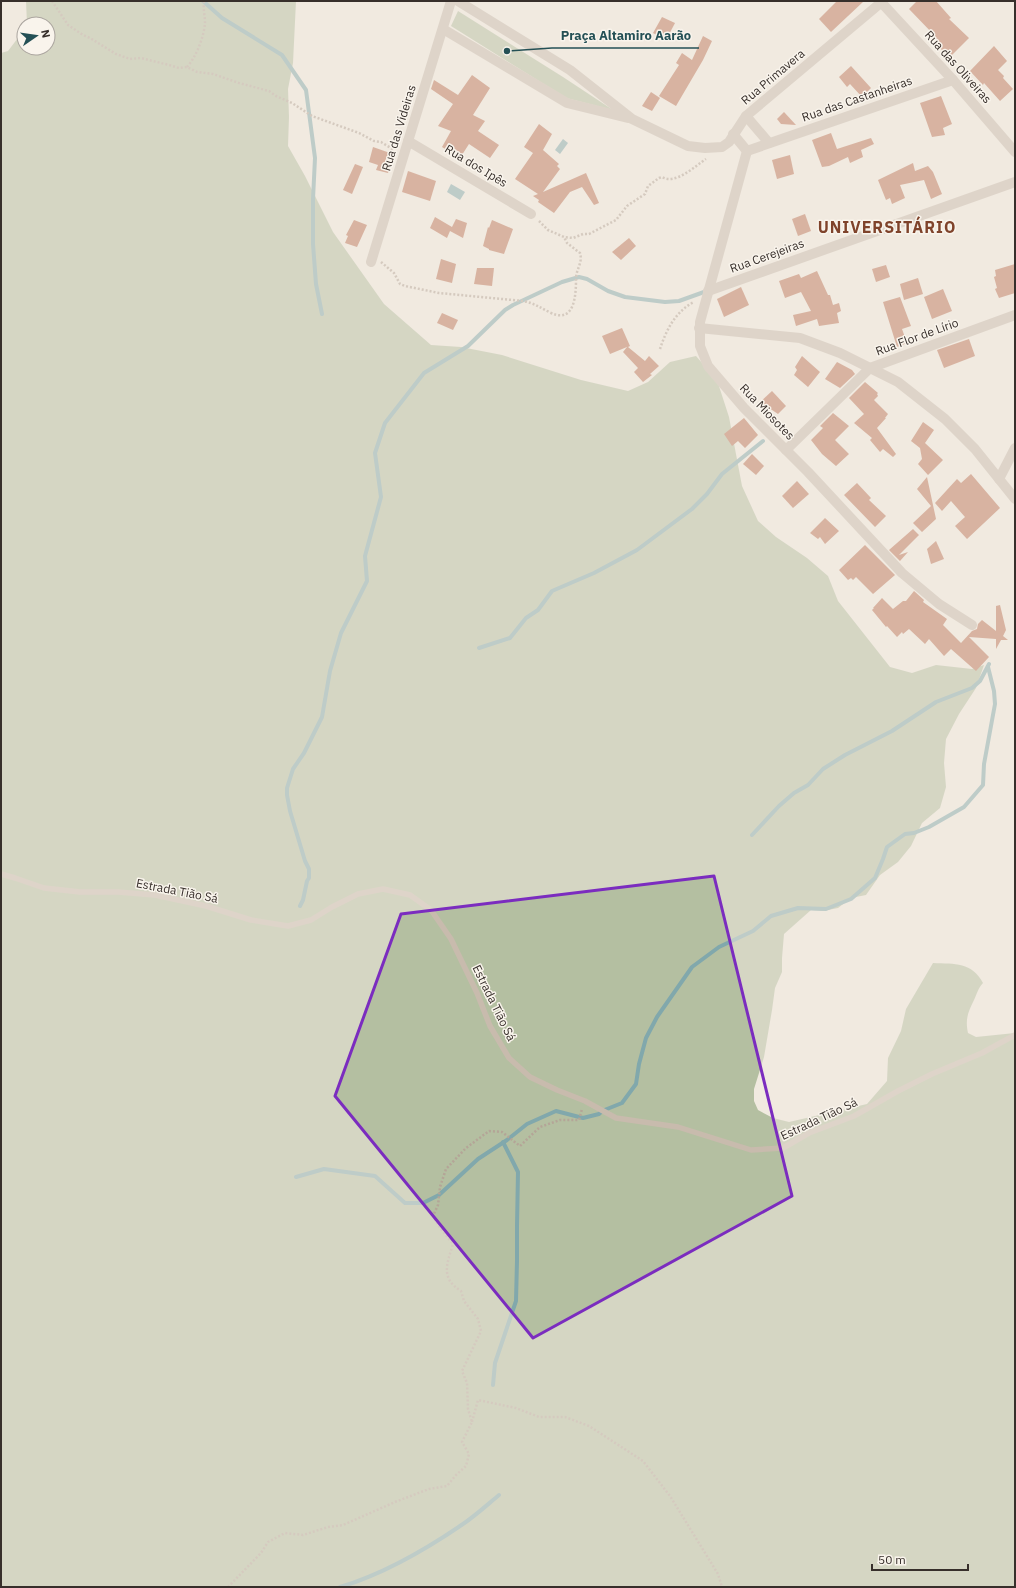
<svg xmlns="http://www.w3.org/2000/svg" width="1016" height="1588" viewBox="0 0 1016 1588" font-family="'IBM Plex Sans',sans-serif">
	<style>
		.green { fill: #b4bfa1 }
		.water { fill: #81a8ac }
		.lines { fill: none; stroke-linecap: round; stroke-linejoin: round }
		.stream { stroke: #81a8ac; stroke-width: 4 }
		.building { fill: #bb7254 }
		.path { stroke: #b4a597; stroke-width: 2.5; stroke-dasharray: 2 2; stroke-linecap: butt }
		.lane { stroke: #c8bbad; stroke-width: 5.5 }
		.street { stroke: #c8bbad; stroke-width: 10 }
		.marked { fill: none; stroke: #7b2cbf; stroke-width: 3; stroke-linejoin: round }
		.labels { text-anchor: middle; stroke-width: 3; stroke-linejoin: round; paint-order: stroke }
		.street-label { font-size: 12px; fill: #372f2b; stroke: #f9f4ec }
		.district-label { font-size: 16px; font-weight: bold; letter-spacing: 1px; fill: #7f432b; stroke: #f9f4ec }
		.leader { fill: none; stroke: #245055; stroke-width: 1.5 }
		.callout-dot { fill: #245055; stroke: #f9f4ec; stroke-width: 1.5 }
		.callout-label { font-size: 13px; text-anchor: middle; font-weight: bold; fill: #245055; stroke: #f9f4ec; stroke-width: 3; stroke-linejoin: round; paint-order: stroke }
	</style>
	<rect width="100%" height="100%" fill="#f1eae0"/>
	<g class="green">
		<path d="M 26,1 L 296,1 L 293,63 L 288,89 L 289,117 L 288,146 L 305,176 L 333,232 L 384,304 L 431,345 L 461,347 L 502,355 L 581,380 L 628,391 L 648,382 L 670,362 L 696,356 L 717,380 L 729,417 L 742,486 L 758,521 L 776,537 L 807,558 L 828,576 L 838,601 L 890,667 L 912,673 L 936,665 L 972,669 L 984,665 L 976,688 L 959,714 L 946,739 L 944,763 L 946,787 L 940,808 L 922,823 L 911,846 L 898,862 L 880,875 L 866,895 L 851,898 L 838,908 L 823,911 L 811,910 L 784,934 L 782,958 L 782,972 L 775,988 L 772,1010 L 764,1057 L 754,1089 L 754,1101 L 758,1110 L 773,1118 L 789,1122 L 867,1104 L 887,1081 L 888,1058 L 901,1031 L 906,1009 L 933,963 C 955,964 972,962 983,983 C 978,988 977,994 974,1000 C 968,1012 965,1019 968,1033 L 976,1037 L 1015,1033 L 1015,1587 L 1,1587 L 1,53 L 8,51 L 24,30 L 24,48 L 48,48 L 48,24 L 27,24 Z"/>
		<path d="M 458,11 L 563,77 L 613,110 L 566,98 L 451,26 Z"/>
	</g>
	<g class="water">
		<path d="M 563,139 L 568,143 L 560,154 L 555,150 Z"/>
		<path d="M 451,184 L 465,192 L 460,200 L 447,192 Z"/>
	</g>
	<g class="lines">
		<g class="stream">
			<path d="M 203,1 L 222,18 L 282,55 L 306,90 L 315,158 L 313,199 L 313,244 L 316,284 L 322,314"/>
			<path d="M 479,648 L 510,638 L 526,618 L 538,610 L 552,591 L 594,573 L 637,550 L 692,509 L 707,494 L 722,474 L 763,441"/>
			<path d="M 752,835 L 779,806 L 794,793 L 808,785 L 823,769 L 845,755 L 892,731 L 936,702 L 972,688 L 980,681 L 989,664"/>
			<path d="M 300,906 L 303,900 L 307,881 L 309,878 L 309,869 L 305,861 L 290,811 L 287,795 L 287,788 L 293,769 L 304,753 L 322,717 L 330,671 L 341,633 L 367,581 L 365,556 L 381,497 L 375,453 L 385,423 L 424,373 L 468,346 L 505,310 L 513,305 L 562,282 L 579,277 L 587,279 L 608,291 L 625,297 L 665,302 L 679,301 L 704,292"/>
			<path d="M 296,1177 L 324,1169 L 375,1176 L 405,1203 L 423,1203 L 439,1195 L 478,1159 L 507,1140 L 527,1124 L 556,1111 L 583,1118 L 599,1114 L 602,1111 L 622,1103 L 636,1084 L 639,1064 L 646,1038 L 657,1017 L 692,967 L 719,947 L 753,931 L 771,916 L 798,908 L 826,909 L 851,899 L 875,878 L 883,859 L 887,847 L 905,834 L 914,833 L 929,827 L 964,807 L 983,785 L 984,764 L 995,704 L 994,691 L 988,667"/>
			<path d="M 493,1385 L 495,1363 L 516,1301 L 517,1261 L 517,1226 L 518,1172 L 503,1142"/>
			<path d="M 340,1587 C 384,1574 425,1550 463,1524 C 475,1516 487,1505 499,1495"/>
		</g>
	</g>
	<g class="building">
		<path d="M 837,1 L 864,1 L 831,32 L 819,19 Z"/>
		<path d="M 917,1 L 936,1 L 951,18 L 949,19 L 969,38 L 949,58 L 932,39 L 935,36 L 909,9 Z"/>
		<path d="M 662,17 L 675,23 L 666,40 L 653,33 Z"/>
		<path d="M 703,36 L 712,41 L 703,60 L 676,106 L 659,96 L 679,65 L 676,63 L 682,53 L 692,60 Z"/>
		<path d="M 994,46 L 1007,61 L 998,70 L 1004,76 L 1003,78 L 1013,89 L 1000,101 L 984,83 L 983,85 L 970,71 Z"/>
		<path d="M 851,66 L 871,88 L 862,97 L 850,84 L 847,87 L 839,77 Z"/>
		<path d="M 472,75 L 490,88 L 473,115 L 485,121 L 478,131 L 499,145 L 490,158 L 469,144 L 460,158 L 442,147 L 451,131 L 438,126 L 453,104 L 431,89 L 434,80 L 458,95 Z"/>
		<path d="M 651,92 L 660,98 L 652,111 L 642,106 Z"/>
		<path d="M 941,96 L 952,124 L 943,128 L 945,135 L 932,137 L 920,103 Z"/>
		<path d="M 784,112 L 796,125 L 781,124 L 777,119 Z"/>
		<path d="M 539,124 L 552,134 L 543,150 L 559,164 L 557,166 L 560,169 L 543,192 L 586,173 L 599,203 L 594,205 L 582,187 L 570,192 L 554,213 L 538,202 L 539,200 L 533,196 L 538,194 L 515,179 L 533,153 L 524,147 Z"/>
		<path d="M 831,133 L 837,149 L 871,138 L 874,144 L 861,150 L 863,157 L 850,163 L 848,157 L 829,166 L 822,167 L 812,140 Z"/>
		<path d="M 373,147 L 390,153 L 389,157 L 393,158 L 388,173 L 376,170 L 378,165 L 369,162 Z"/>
		<path d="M 790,155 L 794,174 L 777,179 L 772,160 Z"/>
		<path d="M 913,163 L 915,171 L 928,166 L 933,172 L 942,194 L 931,199 L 924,180 L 900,185 L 905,198 L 892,204 L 890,198 L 886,200 L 878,180 Z"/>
		<path d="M 355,164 L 363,167 L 352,194 L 343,190 Z"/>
		<path d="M 408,171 L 436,181 L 430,201 L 402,192 Z"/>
		<path d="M 805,214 L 811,231 L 798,236 L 792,219 Z"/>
		<path d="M 435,217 L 452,227 L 456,219 L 467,223 L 463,238 L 450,231 L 447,238 L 430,228 Z"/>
		<path d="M 354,220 L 367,225 L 357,247 L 345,243 L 348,236 L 346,235 Z"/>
		<path d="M 492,220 L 513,229 L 504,254 L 489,250 L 489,249 L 483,246 L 488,227 L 489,228 Z"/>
		<path d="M 629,238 L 636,246 L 621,260 L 612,252 Z"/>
		<path d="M 441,259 L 456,264 L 452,283 L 436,279 Z"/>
		<path d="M 1015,264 L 1015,293 L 999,298 L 995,289 L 997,288 L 994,277 L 996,276 L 995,270 Z"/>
		<path d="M 886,265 L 890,277 L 876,282 L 872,269 Z"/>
		<path d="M 477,268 L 494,268 L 492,286 L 474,284 Z"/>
		<path d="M 817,271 L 828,295 L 830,295 L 833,305 L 839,303 L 841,311 L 837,313 L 839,323 L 819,326 L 817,319 L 796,326 L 793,315 L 811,311 L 801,292 L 785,298 L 779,281 L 799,274 L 801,278 Z"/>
		<path d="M 918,278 L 923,294 L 904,300 L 900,284 Z"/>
		<path d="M 741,287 L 749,305 L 724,317 L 717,299 Z"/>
		<path d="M 943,289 L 952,311 L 932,319 L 924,297 Z"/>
		<path d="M 900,297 L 911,326 L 902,329 L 907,343 L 897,347 L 883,302 Z"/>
		<path d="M 442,313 L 458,320 L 453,330 L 437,323 Z"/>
		<path d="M 622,328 L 630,346 L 628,347 L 645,361 L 649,356 L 659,366 L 650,374 L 652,375 L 643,382 L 634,372 L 638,368 L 623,352 L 627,347 L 610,354 L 602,336 Z"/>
		<path d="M 969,339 L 975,356 L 944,368 L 937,350 Z"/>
		<path d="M 802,356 L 820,372 L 808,387 L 794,375 L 797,370 L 795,367 Z"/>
		<path d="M 837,362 L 852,370 L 855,374 L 840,388 L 825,379 Z"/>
		<path d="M 865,382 L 878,393 L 877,394 L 878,396 L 874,400 L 888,414 L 885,418 L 886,418 L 877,428 L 896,454 L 893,457 L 883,449 L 880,452 L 870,440 L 872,438 L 854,423 L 864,414 L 849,398 Z"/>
		<path d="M 772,391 L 786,406 L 778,414 L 760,402 Z"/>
		<path d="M 833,413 L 849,426 L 835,440 L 849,454 L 836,466 L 822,454 L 811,440 L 823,428 L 820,426 Z"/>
		<path d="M 744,418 L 758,435 L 745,448 L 738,441 L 732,446 L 724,434 Z"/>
		<path d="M 923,422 L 934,430 L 925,443 L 943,460 L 928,475 L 918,464 L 922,459 L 920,448 L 911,441 Z"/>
		<path d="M 752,454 L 764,466 L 756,475 L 743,464 Z"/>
		<path d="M 971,474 L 1000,508 L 967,539 L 955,526 L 965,517 L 951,501 L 942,511 L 935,503 L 957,479 L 961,483 Z"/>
		<path d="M 927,477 L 936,519 L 922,532 L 913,523 L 931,506 L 917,489 Z"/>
		<path d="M 797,481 L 809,494 L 793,508 L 782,496 Z"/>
		<path d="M 857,483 L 871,498 L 869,500 L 886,516 L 875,527 L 844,495 Z"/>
		<path d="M 825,518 L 839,531 L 825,544 L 820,537 L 818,539 L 810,533 Z"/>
		<path d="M 913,529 L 919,535 L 899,555 L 908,552 L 900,561 L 889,550 Z"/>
		<path d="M 936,541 L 944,559 L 931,564 L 927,549 Z"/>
		<path d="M 865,545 L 895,575 L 873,594 L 856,577 L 853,580 L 851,578 L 848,580 L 839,570 Z"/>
		<path d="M 914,591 L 924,600 L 923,602 L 947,619 L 943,625 L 961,643 L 972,631 L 977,629 L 978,624 L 982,620 L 996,631 L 996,606 L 1000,605 L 1006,630 L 1003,636 L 1008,640 L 1001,640 L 996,649 L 996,639 L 969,637 L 989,657 L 976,671 L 951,649 L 944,656 L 929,639 L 925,644 L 909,629 L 903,634 L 902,632 L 897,637 L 887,626 L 886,627 L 872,610 L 874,608 L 873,608 L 882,598 L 893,609 L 903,601 L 906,601 Z"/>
	</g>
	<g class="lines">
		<g class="path">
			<path d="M 52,1 L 68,25 L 83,35 L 90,38 L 116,54 L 130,59 L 141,58 L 169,65 L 179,68 L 187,67 L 197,72 L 213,74 L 239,83 L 269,91 L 276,96 L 292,103 L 312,116 L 359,133 L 374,141 L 381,142 L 394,150"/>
			<path d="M 187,67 C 196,57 204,37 205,23 C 205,16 203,9 204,1"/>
			<path d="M 539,221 L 548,230 L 564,237 L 573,238 L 583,234 L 589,234 L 616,220 L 627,206 L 645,194 L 648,186 L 659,178 L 662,177 C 676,185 695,166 706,159"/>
			<path d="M 381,262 L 394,273 L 400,284 L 405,286 L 439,293 L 523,301 C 534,303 541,308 551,313 C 575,324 576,294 576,279 C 576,269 583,263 580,253 L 567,243 L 564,237"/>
			<path d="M 660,349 C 666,330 676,311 694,302"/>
			<path d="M 472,1422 L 478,1400 L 516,1408 L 539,1417 L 565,1417 L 589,1426 L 643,1461 L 670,1496 L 718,1574 L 722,1587"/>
			<path d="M 228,1587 L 261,1553 L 268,1542 L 285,1533 L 303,1535 L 328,1527 L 343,1525 L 395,1502 L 429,1489 L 447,1486 L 456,1475 L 466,1466 L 469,1454 L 462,1442 L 472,1422 L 468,1409 L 467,1383 L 462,1371 L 481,1331 L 478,1319 L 464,1301 L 461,1291 C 440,1278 447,1264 453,1244 L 440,1228 L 433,1216 L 438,1205 L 440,1187 L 446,1169 L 466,1148 L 489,1131 L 502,1132 L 520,1146 L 540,1127 L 560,1120 L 579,1120 L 582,1109"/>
		</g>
		<path class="lane" d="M 1,874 L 15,878 L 44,888 L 80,892 L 118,892 L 155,895 L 206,906 L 251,920 L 288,926 L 311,920 L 332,907 L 358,894 L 383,889 L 410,895 L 431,910 L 451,939 L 477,993 L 490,1026 L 509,1058 L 530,1077 L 557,1090 L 585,1101 L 616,1118 L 678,1127 L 751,1150 L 783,1148 L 809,1133 L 854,1116 L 898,1091 L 932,1074 L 982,1053 L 1015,1035"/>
		<g class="street">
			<path d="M 458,1 L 570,70 L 632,119 L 688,146 L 705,148 L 722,147 L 729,142 L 746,116 L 883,1"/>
			<path d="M 880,1 L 953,80 L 1015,152"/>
			<path d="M 443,29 L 567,103 L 628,118"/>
			<path d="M 746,116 L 769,143"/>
			<path d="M 733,134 L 747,151"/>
			<path d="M 408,141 L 531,214"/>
			<path d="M 747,151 L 700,322 L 700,346 L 708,366 L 744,408 L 808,472 L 902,573 L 939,604 L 972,625"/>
			<path d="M 747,151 L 953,80"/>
			<path d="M 371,262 L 451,1"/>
			<path d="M 708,291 L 1015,182"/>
			<path d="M 699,328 L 800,338 L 840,353 L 898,382 L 945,419 L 975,449 L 1015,499"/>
			<path d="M 786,450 L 870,368 L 1015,315"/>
			<path d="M 999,479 L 1015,448"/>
		</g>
	</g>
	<path d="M0 0H1016V1588H0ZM 714,876 L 792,1196 L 533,1338 L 335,1096 L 401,914 Z" fill="#f1eae0" fill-opacity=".55" fill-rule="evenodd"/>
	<path class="marked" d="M 714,876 L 792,1196 L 533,1338 L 335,1096 L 401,914 Z"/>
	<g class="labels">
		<g class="street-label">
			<text transform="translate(958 67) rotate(48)" y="4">Rua das Oliveiras</text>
			<text transform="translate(773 77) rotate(-40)" y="4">Rua Primavera</text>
			<text transform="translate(857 99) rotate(-19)" y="4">Rua das Castanheiras</text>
			<text transform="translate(399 128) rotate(-73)" y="4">Rua das Videiras</text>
			<text transform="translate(476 166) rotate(31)" y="4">Rua dos Ipês</text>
			<text transform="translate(767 256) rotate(-20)" y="4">Rua Cerejeiras</text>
			<text transform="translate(917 337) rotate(-20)" y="4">Rua Flor de Lírio</text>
			<text transform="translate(767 412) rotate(46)" y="4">Rua Miosotes</text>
			<text transform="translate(177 891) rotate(11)" y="4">Estrada Tião Sá</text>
			<text transform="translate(494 1003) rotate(64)" y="4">Estrada Tião Sá</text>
			<text transform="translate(819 1119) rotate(-25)" y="4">Estrada Tião Sá</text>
		</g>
		<g class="district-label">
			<text x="887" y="233">UNIVERSITÁRIO</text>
		</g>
	</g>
	<path class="leader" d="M507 51L552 48H699"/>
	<circle class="callout-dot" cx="507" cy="51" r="4"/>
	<g class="callout-label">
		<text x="626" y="40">Praça Altamiro Aarão</text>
	</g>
	<rect width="1016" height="1588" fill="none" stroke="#372f2b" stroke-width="4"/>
	<g transform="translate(36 36) rotate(77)"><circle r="19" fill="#f9f4ec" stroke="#aba59f"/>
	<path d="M0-3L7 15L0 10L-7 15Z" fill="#245055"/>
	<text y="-6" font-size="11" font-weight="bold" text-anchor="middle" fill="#372f2b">N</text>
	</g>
	<path d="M872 1564v6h96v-6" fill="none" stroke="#372f2b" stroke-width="2"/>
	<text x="878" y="1564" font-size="12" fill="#372f2b" stroke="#f9f4ec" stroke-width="3" paint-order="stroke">50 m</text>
</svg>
